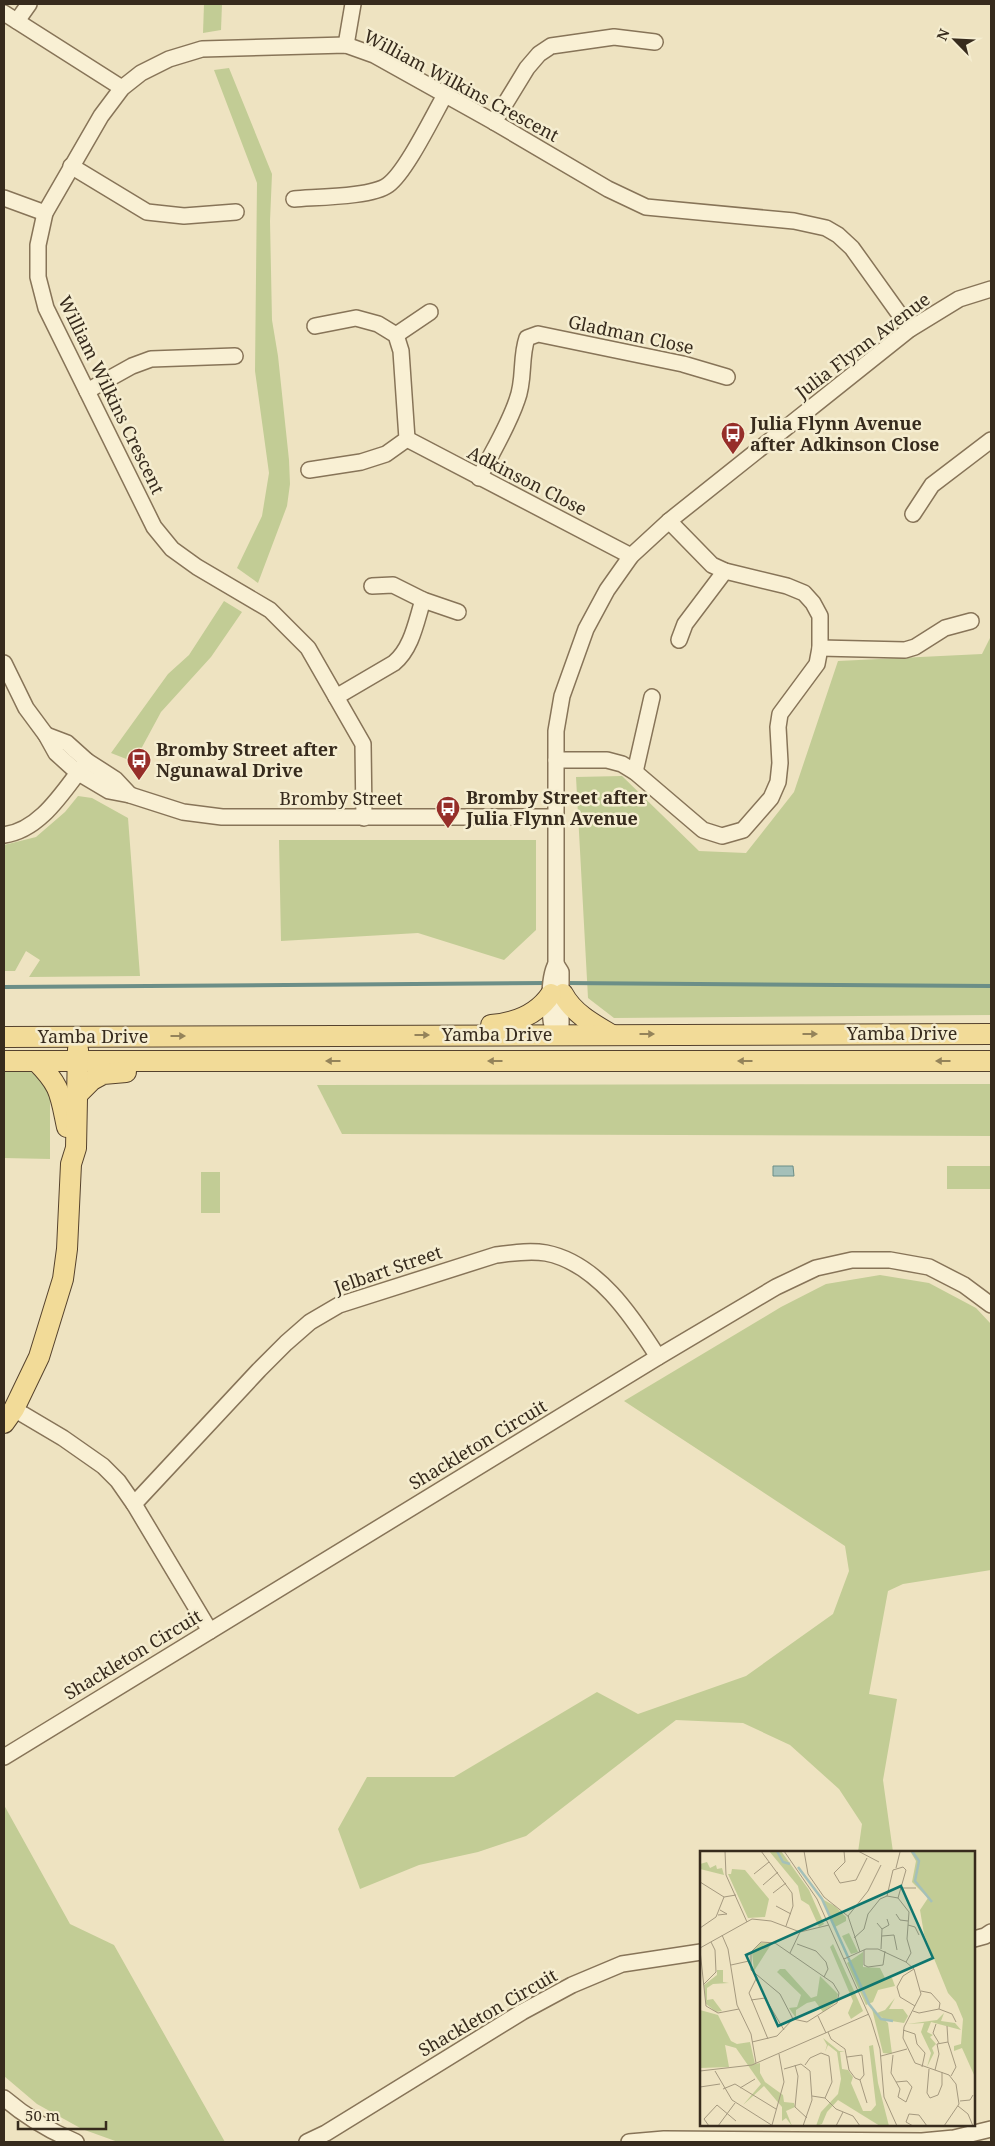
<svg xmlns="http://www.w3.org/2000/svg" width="995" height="2146" viewBox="0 0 995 2146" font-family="'Noto Serif',serif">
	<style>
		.green { fill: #c2cc95 }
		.water { fill: #a4c0b9; stroke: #6b8e87 }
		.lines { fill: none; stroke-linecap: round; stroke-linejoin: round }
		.stream { stroke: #6b8e87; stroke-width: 4 }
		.minor-casing { stroke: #877458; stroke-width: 18 }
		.major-casing { stroke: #55422d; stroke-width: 22 }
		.minor { stroke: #f9f0d4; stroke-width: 15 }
		.major { stroke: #f2db98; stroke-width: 20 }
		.oneway { fill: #94835a }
		.labels { text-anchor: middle; stroke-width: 5; stroke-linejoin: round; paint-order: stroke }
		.street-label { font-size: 18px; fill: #372b1d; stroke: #f5edd0 }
		.poi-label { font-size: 18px; font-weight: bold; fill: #372b1d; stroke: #f5edd0; text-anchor: start }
		.inset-river { fill: none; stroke: #a4c0b9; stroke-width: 2.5 }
		.inset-road { fill: none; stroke: #a5997f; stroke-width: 1 }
		.view { fill: #0f766e; fill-opacity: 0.15; stroke: #0f766e; stroke-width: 2.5 }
		.inset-edge { fill: none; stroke: #372b1d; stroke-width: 2.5 }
	</style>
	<rect width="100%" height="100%" fill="#eee3c1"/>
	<g class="green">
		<path d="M 204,4 L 222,4 L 221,30 L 203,33 Z"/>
		<path d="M 229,68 L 272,174 L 270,221 L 272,320 L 278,356 L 289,460 L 290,484 L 287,506 L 258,583 L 237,568 L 262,516 L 269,473 L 255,371 L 257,183 L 214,70 Z"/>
		<path d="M 224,601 L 242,612 L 211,657 L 161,712 L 134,762 L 111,753 L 168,674 L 189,655 Z"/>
		<path d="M 991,636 L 991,1015 L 614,1018 L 588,998 L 576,777 L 622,776 L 699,851 L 746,853 L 794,792 L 838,661 L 982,654 Z"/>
		<path d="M 78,796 L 92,798 L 128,818 L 140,976 L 29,977 L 40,960 L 26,951 L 15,971 L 4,971 L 4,845 L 36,837 L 65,812 Z"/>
		<path d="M 279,840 L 536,840 L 536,930 L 504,960 L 418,933 L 281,941 Z"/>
		<path d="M 28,1070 L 50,1086 L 50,1159 L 4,1158 L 4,1071 Z"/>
		<path d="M 991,1084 L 991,1136 L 342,1134 L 317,1085 Z"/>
		<rect x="947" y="1166" width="44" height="23"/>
		<rect x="201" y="1172" width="19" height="41"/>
		<path d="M 880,1275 L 929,1283 L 976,1308 L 991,1324 L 991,1570 L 903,1584 L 888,1591 L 869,1694 L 897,1699 L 883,1780 L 893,1852 L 858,1852 L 862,1824 L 839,1789 L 790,1745 L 743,1723 L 676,1720 L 526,1836 L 478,1852 L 419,1865 L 360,1889 L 338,1829 L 367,1777 L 454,1777 L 597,1692 L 638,1714 L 746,1676 L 833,1614 L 849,1571 L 845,1546 L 624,1401 L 781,1307 L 826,1284 Z"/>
		<path d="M 4,1805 L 70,1924 L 114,1945 L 225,2142 L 118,2142 L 82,2129 L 37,2104 L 4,2076 Z"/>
	</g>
	<path class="water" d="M 773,1166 L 793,1166 L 794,1176 L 773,1176 Z"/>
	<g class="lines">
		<g class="stream">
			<path d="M 564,983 L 991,986"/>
			<path d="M 4,987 L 547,983"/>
		</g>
		<defs>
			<g id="minor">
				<path d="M 4,13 L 122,88"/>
				<path d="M 17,21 L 29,4"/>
				<path d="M 346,45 L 353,4"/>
				<path d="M 494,122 L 527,68 L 539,54 L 551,46 L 614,37 L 655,42"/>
				<path d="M 71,166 L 147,212 L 184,216 L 236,212"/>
				<path d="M 4,198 L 45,213"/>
				<path d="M 294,199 C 316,197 372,197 388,185 C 406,172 433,116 445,95"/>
				<path d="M 396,335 L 430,312"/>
				<path d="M 87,391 L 132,366 L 151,359 L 235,356"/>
				<path d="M 407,439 L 631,556"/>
				<path d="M 309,470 L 361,462 L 386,454 L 407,439 L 401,351 L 396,335 L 378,324 L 356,318 L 315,326"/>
				<path d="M 479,478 C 492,452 508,427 517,400 C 525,380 520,358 527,338 L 538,334 L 683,364 L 727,377"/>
				<path d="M 913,514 L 932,485 L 991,440"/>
				<path d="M 372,586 L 393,585 L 423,600 L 458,612"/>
				<path d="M 679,640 L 685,624 L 725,571"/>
				<path d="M 820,648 L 905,650 L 915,647 L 945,628 L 971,621"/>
				<path d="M 4,663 L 26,708 L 46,735 L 56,753 L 77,772 L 109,791 L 130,795 L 183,812 L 222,817 L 556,817"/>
				<path d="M 336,697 L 394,663 C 412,648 416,622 423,600"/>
				<path d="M 46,735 L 67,743 L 87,761 L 115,779 L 130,795"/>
				<path d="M 556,760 L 607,760 L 622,764 L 635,772 L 703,830 L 722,836 L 743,830 L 771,798 L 778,782 L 780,763 L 778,727 L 780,714 L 817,664 L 820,648 L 820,616 L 813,603 L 804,593 L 787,586 L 725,571 L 712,565 L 669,521"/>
				<path d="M 635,772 L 652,697"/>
				<path d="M 364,818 L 363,744 L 308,648 L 270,610 L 197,567 L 172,549 L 154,527 L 46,308 L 38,277 L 38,245 L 45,213 L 101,116 L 122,88 L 141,73 L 169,59 L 202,49 L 346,45 L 374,55 L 494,122 L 608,189 L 646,207 L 794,221 L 826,228 L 838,235 L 852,248 L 910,329"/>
				<path d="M 4,835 C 42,830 65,788 87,761"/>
				<path d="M 556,964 L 561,972 L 561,1035"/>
				<path d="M 555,1035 C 548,1020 548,978 556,964 L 556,731 L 562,696 L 586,629 L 607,590 L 631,556 L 669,521 L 910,329 L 959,299 L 991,289"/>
				<path d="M 14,1409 L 63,1438 L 103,1466 L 118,1481 L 134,1504 L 210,1631"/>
				<path d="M 134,1504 L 259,1370 L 286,1343 L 310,1322 L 339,1305 L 496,1255 C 512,1253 529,1250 546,1253 C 597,1263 632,1316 658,1357"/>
				<path d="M 4,1757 L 658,1357 L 776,1287 L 816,1268 L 852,1260 L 890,1260 L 929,1267 L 964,1285 L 991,1305"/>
				<path d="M 974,1939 L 985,1936 L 991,1932"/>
				<path d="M 4,2098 C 25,2116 50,2131 76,2142"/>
				<path d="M 307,2142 L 326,2133 L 522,2012 L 572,1985 L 622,1964 L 701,1952"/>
				<path d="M 629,2142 L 664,2139 L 922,2141 L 954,2138 L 991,2129"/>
			</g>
			<g id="major">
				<path d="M 563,994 C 573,1013 593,1024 612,1035"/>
				<path d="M 491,1025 C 515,1023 537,1015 551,994"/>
				<path d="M 4,1037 L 991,1034"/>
				<path d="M 4,1061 L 991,1061"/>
				<path d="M 36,1061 C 61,1086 60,1094 67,1127"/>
				<path d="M 79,1093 L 92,1080 L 103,1074 L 126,1072"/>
				<path d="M 4,1423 L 14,1409 L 39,1357 L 63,1279 L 67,1249 L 71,1164 L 76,1148 L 78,1049"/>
			</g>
		</defs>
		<use href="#minor" class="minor-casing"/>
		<use href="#major" class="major-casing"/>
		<use href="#minor" class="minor"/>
		<use href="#major" class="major"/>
	</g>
	<defs><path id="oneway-solid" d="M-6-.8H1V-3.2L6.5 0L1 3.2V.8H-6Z" transform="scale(1.25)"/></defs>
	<g class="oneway">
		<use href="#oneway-solid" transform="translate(647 1034)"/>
		<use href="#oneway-solid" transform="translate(810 1034)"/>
		<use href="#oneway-solid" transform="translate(422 1035)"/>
		<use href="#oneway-solid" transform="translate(178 1036)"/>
		<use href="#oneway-solid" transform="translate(333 1061) rotate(180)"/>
		<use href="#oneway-solid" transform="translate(495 1061) rotate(180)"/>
		<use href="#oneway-solid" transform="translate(745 1061) rotate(180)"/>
		<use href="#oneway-solid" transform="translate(943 1061) rotate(180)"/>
	</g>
	<defs>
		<symbol id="bus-pin" viewBox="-11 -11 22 30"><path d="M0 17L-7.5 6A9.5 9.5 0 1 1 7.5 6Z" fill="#962e29" stroke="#f5edd0"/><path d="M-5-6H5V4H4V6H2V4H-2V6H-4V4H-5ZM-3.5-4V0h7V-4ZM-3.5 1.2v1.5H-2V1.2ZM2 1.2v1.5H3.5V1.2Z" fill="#fff"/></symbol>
	</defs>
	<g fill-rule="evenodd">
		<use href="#bus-pin" x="719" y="420" width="28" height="38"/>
		<use href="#bus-pin" x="125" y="746" width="28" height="38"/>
		<use href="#bus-pin" x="434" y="794" width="28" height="38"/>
	</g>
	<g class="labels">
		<g class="street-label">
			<text transform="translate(461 86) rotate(28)" y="6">William Wilkins Crescent</text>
			<text transform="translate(631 335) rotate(12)" y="6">Gladman Close</text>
			<text transform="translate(863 346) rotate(-37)" y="6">Julia Flynn Avenue</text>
			<text transform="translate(111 395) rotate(64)" y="6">William Wilkins Crescent</text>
			<text transform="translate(527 481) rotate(27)" y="6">Adkinson Close</text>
			<text x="341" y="805">Bromby Street</text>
			<text x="902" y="1040">Yamba Drive</text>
			<text x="497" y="1041">Yamba Drive</text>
			<text x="93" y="1043">Yamba Drive</text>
			<text transform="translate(388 1270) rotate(-19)" y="6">Jelbart Street</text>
			<text transform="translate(478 1445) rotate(-31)" y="6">Shackleton Circuit</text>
			<text transform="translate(133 1655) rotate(-31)" y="6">Shackleton Circuit</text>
			<text transform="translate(488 2013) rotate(-30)" y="6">Shackleton Circuit</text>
		</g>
		<g class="poi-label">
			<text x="750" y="430">Julia Flynn Avenue<tspan x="750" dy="21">after Adkinson Close</tspan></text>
			<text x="156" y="756">Bromby Street after<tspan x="156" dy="21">Ngunawal Drive</tspan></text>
			<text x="466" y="804">Bromby Street after<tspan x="466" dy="21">Julia Flynn Avenue</tspan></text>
		</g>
	</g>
	<g transform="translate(700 1851)">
		<rect width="275" height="275" fill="#eee3c1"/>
		<path d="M 69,0 L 81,0 L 109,39 L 124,73 L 119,76 L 109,54 L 101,49 L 98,35 ZM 210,0 L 275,0 L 275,226 L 262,197 L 254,200 L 254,195 L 261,193 L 263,168 L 256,151 L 248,142 L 224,83 L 220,59 L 228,47 L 212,31 L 216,10 ZM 7,11 L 10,17 L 16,14 L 17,18 L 22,17 L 24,24 L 0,18 L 0,13 ZM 32,18 L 45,19 L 69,48 L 65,66 L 48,67 L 28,23 L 31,23 ZM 122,48 L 135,55 L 146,66 L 146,70 L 135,76 ZM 149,82 L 158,101 L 151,103 L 142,85 ZM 60,92 L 72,92 L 54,120 L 52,101 ZM 133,93 L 163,160 L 151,168 L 148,162 L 153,150 L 130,96 ZM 163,101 L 163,116 L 180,117 L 185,127 L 192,127 L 195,135 L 178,139 L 173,151 L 166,154 L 147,112 ZM 80,118 L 85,118 L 111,147 L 117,145 L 120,125 L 138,143 L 136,151 L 123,161 L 115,150 L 107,152 L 96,159 L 96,167 L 89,157 L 97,156 L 101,144 L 77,121 ZM 17,119 L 23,119 L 23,131 L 29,132 L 13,133 L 7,137 L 7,149 L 13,148 L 22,160 L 16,161 L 6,153 L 4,134 L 17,124 ZM 195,147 L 189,158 L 203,158 L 208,165 L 204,172 L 185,169 L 177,162 L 185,159 ZM 172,158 L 188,172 L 192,203 L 183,202 ZM 0,159 L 18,164 L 31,190 L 37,193 L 50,191 L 55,213 L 60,212 L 60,222 L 65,231 L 83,244 L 84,251 L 94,252 L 95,256 L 86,260 L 92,275 L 86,267 L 82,270 L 82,256 L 64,235 L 43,254 L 61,233 L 36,197 L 25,194 L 29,216 L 0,217 ZM 244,162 L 241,170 L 255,172 L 261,179 L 231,171 L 227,181 L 233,184 L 230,186 L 236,193 L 232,197 L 234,202 L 227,216 L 231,202 L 221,181 L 224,172 L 207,173 L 237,169 ZM 123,187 L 139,200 L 145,200 L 140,201 L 142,218 L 148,219 L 153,226 L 151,232 L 163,260 L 171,260 L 176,254 L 169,195 L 173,194 L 178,232 L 189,275 L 180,275 L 138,249 L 127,261 L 122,273 L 116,275 L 121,261 L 138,243 L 141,228 L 137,201 L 128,194 L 125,201 L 127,194 Z" fill="#c2cc95"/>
		<path class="inset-river" d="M 77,0 L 83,11 L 90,13M 212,0 L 219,10 L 215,30 L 232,51M 98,16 L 122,48 L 169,153 L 181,168 L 193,170"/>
		<path class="inset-road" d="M 25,0 L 26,24 L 47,71M 61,0 L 92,42 L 93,55 L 86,75M 84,0 L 117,48 L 171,169 L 180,198 L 184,246 L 197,275M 104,0 L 108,23 L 124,46 L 149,66M 144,0 L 145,11 L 134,22 L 140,32 L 156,29 L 167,7M 158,0 L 179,11M 196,17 L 200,1M 54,23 L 69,11M 0,31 L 24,46 L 36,44M 63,34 L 78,21M 200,37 L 216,37M 73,42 L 86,32M 187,45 L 193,19 L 203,16 L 206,19 L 198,47M 76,55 L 91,63M 196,63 L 200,69 L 208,70M 18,64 L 27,63 L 20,59M 177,72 L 182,78 L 189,74 L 187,68M 208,74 L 215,76 L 219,84M 0,77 L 16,66 L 24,46M 22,84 L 28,98 L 37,154 L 51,183 L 56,212M 182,85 L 194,84 L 197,99M 154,87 L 164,78 L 168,63 L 180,48 L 187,45 L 198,47 L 209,61 L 207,88 L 211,102 L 206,111M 61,91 L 75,92 L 133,132 L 139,142 L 137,152 L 107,171 L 93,168 L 80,143 L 51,119 L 51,101 ZM 97,93 L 116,100 L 126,111 L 128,118 L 124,126M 0,97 L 52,68 L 71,70 L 100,81 L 129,74M 181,98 L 182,78M 0,99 L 6,155 L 18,162 L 39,158M 164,99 L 164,114 L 168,116 L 183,114 L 185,100M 160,101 L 148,65 L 168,40 L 181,14M 90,102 L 100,81M 144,108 L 166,98 L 178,98 L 206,111 L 214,118 L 221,143 L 204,176 L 203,187 L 215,212 L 249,224 L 256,233 L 259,253 L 244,275M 31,114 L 49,110M 214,118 L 203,125 L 197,136 L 200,146 L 215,155M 57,126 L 49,142 L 68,188M 3,134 L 16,121 L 15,99 L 11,91M 51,149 L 65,147 L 84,179M 239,158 L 252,163 L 256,171M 213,160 L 219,162 L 239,158 L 240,152 L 231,142 L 221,140M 118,165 L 126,182M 236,173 L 233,182 L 239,192M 247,175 L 248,191M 203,179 L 215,183 L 217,193 L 225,202 L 222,216M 128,181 L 131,188 L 145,198 L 149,219 L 155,227 L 160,229 L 164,224 L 162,204 L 147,206M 52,191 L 77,185 L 93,168M 193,204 L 191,222 L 200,238 L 198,246 L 206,251 L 212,236 L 207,230 L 196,231M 181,205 L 207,198M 95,214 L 98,225 L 95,256 L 107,267M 105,214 L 110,207 L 121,202 L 129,205 L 132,231 L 125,247M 84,218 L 101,213 L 110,220 L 112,249 L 103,275M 229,218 L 227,242 L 230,247 L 238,244 L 242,234 L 242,221M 235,219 L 239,203 L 237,193 L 248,191 L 256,216 L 251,225M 0,220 L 52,214 L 169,163M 15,220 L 32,249 L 73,275M 160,229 L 167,252M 0,236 L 20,233M 40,237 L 55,228M 23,238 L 35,233 L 76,258M 112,245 L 125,247 L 136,258 L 153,265 L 160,275M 260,250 L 270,249 L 273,244M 258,255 L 268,263 L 273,275M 72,274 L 84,231 L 79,203M 9,275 L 4,268 L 17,254 L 36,270M 18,275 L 35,252M 136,275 L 143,261M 213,275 L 206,271 L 209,263 L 219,264 L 227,275"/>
		<path class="view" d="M 201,35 L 233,107 L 78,175 L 46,104 Z"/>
		<rect width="275" height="275" class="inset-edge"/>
	</g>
	<rect width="995" height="2146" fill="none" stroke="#372b1d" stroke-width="10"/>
	<g transform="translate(955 40) rotate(294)" stroke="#f5edd0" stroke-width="4" paint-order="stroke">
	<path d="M0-4L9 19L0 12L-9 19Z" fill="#372b1d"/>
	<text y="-8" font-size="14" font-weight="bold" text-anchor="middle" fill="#372b1d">N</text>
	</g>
	<path d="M18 2121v8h88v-8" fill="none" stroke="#372b1d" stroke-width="2.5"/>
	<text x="25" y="2121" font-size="15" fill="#372b1d" stroke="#f5edd0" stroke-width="4" paint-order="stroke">50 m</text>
</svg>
